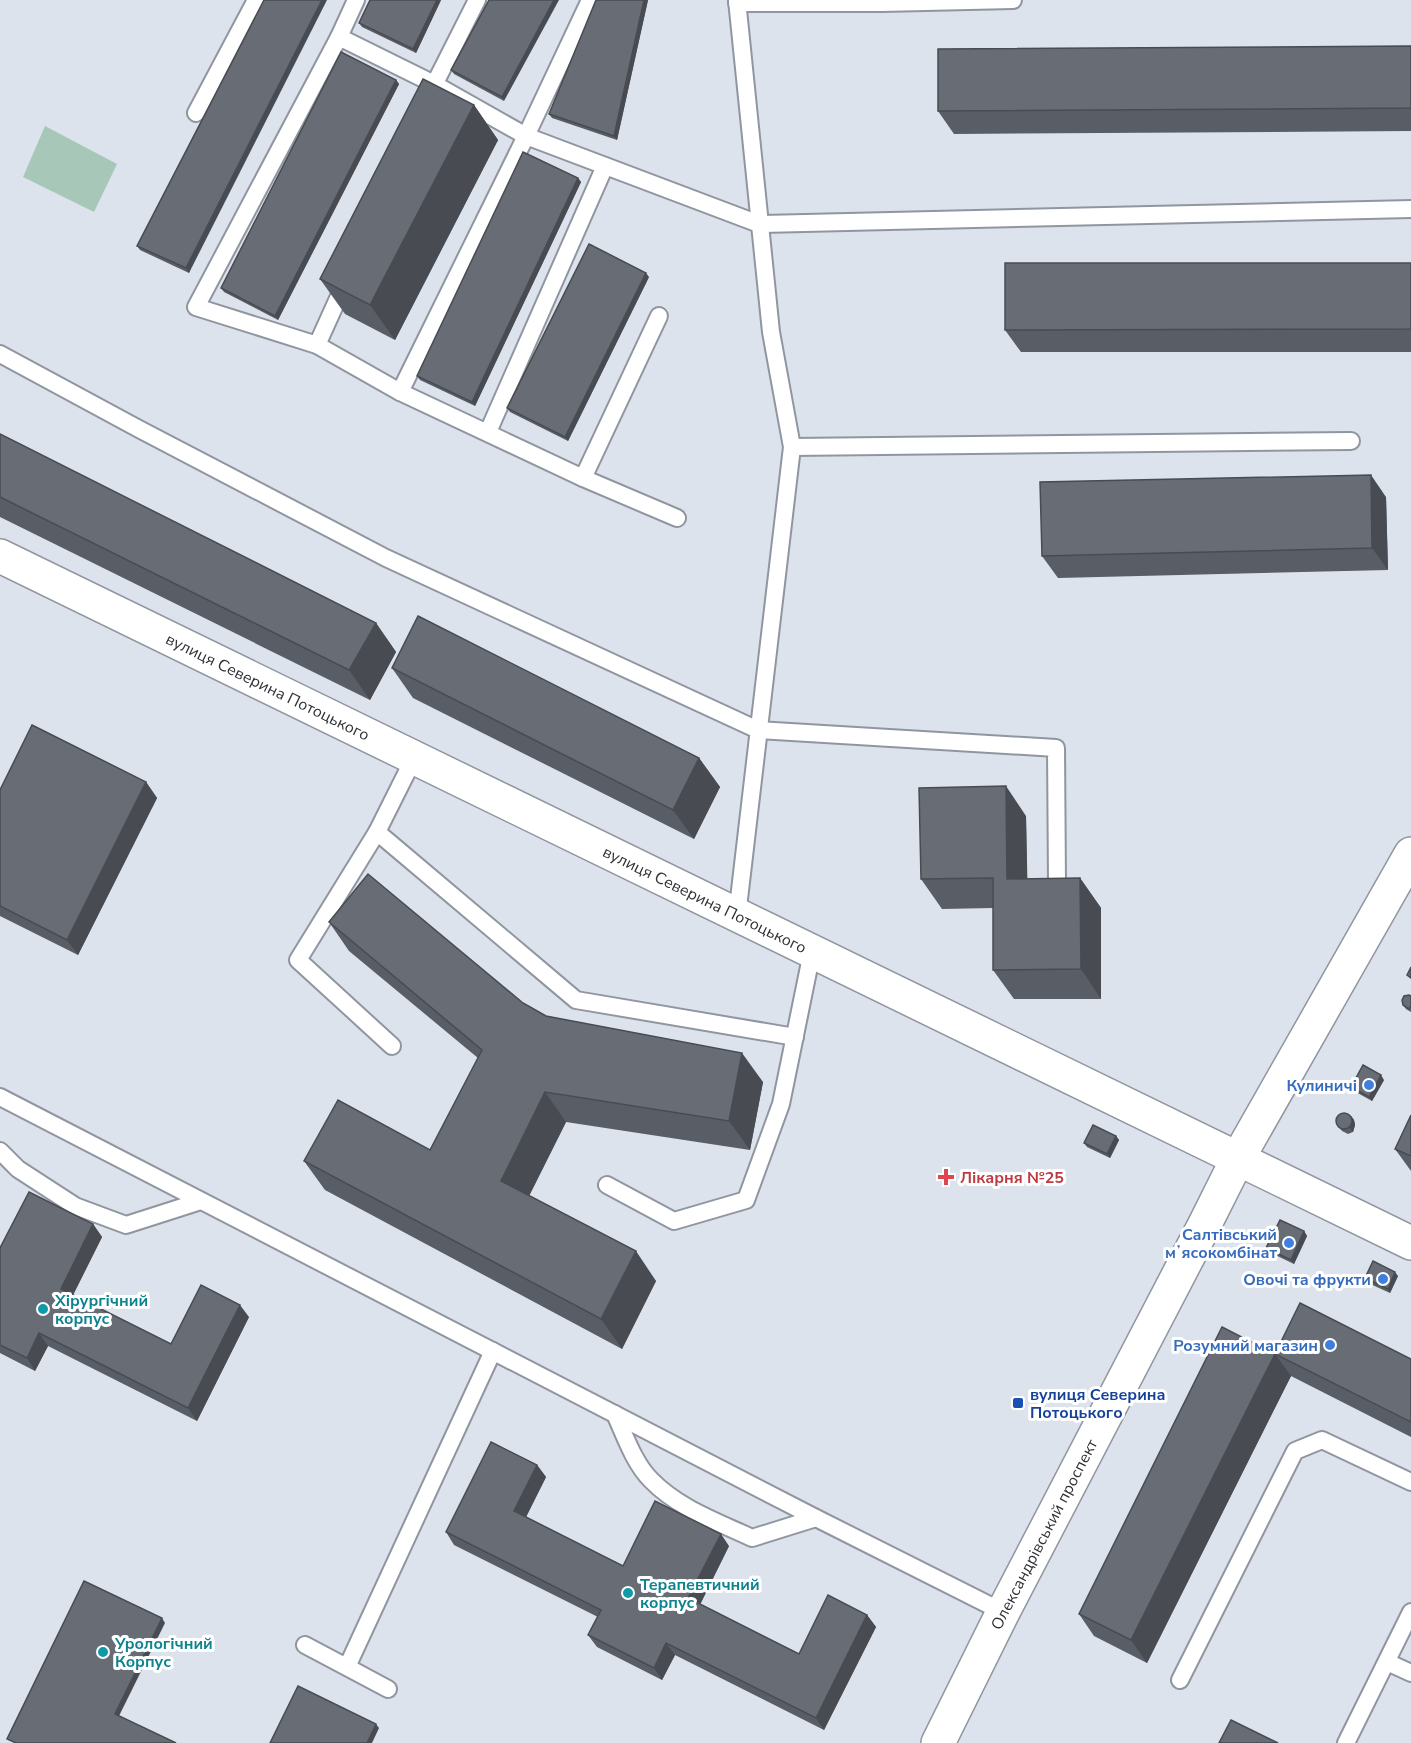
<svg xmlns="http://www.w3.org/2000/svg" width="1411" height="1743" viewBox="0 0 1411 1743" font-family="'Nunito Sans',sans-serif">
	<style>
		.green { fill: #a7c8b8 }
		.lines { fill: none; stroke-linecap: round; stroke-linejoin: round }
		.service-casing { stroke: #90969f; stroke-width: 20 }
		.tertiary-casing { stroke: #90969f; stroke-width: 36 }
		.secondary-casing { stroke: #90969f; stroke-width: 36 }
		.service { stroke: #fff; stroke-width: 16 }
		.tertiary { stroke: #fff; stroke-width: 33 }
		.secondary { stroke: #fff; stroke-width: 33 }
		.wall { fill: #595d65 }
		.shaded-wall { fill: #484c52 }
		.building { fill: #676c75; stroke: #484c52; stroke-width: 1.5 }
		.shop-dot { fill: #3f7fe0; stroke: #fff; stroke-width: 2 }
		.health-dot { fill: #e0444e; stroke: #fff; stroke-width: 2 }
		.culture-dot { fill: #0f9aa8; stroke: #fff; stroke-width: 2 }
		.transit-dot { fill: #1a4fb4; stroke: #fff; stroke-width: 2 }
		.labels { text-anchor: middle; stroke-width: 6; stroke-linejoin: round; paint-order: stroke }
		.street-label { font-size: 16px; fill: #2f3236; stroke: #fff }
		.shop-label { font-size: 16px; font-weight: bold; fill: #366cbe; stroke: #fff; text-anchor: end }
		.health-label { font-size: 16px; font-weight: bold; fill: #be3a42; stroke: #fff; text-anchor: start }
		.culture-label { font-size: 16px; font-weight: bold; fill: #0d838f; stroke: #fff; text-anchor: start }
		.transit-label { font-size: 16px; font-weight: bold; fill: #164399; stroke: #fff; text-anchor: start }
	</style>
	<rect width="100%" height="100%" fill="#dde3ed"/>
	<path class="green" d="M 45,126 L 117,164 L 94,212 L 23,177 Z"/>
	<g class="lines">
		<defs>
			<g id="service">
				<path d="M 590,0 L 526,136 L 400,392 L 317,345 L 196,307 L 339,37 L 434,84 L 526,136 L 759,224 L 1411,209"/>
				<path d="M 737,0 L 771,332 L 792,447 L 737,916"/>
				<path d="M 737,3 L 882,3 L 1013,0"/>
				<path d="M 339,37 L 356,0"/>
				<path d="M 430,93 L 477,0"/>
				<path d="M 196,113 L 256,0"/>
				<path d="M 317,345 L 345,283"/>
				<path d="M 0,354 L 139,429 L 386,558 L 758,730 L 1056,748 L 1057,883"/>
				<path d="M 400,392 L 583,478 L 677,518"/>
				<path d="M 488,432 L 605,166"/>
				<path d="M 792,447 L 1351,441"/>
				<path d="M 583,478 L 659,316"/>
				<path d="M 414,758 L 377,832 L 576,1000 L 795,1037"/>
				<path d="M 377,832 L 298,960 L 392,1046"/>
				<path d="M 0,1097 L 816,1518 L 1003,1612"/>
				<path d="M 0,1151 L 18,1169 L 75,1206 L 126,1225 L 201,1201"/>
				<path d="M 607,1185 L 674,1221 L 746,1200 L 781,1104 L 812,952"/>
				<path d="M 615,1414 C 625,1436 634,1463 651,1480 C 678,1508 718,1522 752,1538 L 816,1518"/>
				<path d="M 305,1645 L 388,1689 L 347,1667 L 493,1351"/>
				<path d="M 1387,1662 L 1411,1673"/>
				<path d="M 1180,1680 L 1295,1451 L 1322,1440 L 1411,1482"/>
				<path d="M 1346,1743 L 1411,1612"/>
			</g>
			<g id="tertiary">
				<path id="s1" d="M 0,556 L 1411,1243"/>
			</g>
			<g id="secondary">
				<path id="s2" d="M 938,1743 L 1003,1612 L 1205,1224 L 1237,1160 L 1411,854"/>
			</g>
		</defs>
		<use href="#service" class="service-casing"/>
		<use href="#tertiary" class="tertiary-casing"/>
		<use href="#secondary" class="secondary-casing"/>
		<use href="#service" class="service"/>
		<use href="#tertiary" class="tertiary"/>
		<use href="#secondary" class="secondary"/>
	</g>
	<g class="wall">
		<path d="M 264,0 L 189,273 L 140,250 L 137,246 Z"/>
		<path d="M 441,0 L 416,53 L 362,27 L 359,23 Z"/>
		<path d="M 489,0 L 504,101 L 454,74 L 451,70 Z"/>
		<path d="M 596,0 L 648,0 L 617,140 L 552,118 L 549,114 Z"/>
		<path d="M 1411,46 L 1411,131 L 954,134 L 938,111 Z"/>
		<path d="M 396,80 L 399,84 L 278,320 L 224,292 L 221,288 Z"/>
		<path d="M 474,105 L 498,140 L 395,340 L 345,314 L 320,279 Z"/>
		<path d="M 578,178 L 581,182 L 475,406 L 420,380 L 417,376 Z"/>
		<path d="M 1411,263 L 1411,352 L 1021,352 L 1005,330 Z"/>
		<path d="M 649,277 L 568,441 L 510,412 L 507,408 Z"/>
		<path d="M 0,434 L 376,623 L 396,652 L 370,700 L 0,517 Z"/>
		<path d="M 1386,497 L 1388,570 L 1058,578 L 1042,556 Z"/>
		<path d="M 392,668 L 699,758 L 720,787 L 694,839 L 413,698 Z"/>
		<path d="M 146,782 L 157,798 L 78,955 L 0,916 L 0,790 Z"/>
		<path d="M 1026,816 L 1027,879 L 1080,878 L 1101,908 L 1101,999 L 1014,999 L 993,970 L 993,908 L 942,909 L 921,879 Z"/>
		<path d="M 329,922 L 523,1003 L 546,1016 L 763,1082 L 750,1150 L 566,1122 L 529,1196 L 656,1281 L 622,1349 L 325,1190 L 304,1161 L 430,1150 L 478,1058 L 349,951 Z"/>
		<path d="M 1411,996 L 1411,1012 L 1406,1009 L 1403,1005 Z"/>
		<path d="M 1384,1080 L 1372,1101 L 1354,1091 L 1351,1087 Z"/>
		<path d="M 1411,1115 L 1411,1171 L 1395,1149 Z"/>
		<path d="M 1351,1116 L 1354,1120 L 1355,1125 L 1353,1132 L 1348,1134 L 1342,1131 L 1339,1127 Z"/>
		<path d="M 1116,1136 L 1119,1140 L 1110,1158 L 1087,1147 L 1084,1143 Z"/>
		<path d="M 93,1224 L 102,1237 L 73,1295 L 171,1344 L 249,1317 L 197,1421 L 48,1346 L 35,1371 L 0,1353 L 0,1248 Z"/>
		<path d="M 1304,1231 L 1307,1236 L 1294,1264 L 1269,1252 L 1266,1248 Z"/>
		<path d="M 1398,1276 L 1390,1293 L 1368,1283 L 1365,1278 Z"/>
		<path d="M 1275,1354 L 1411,1359 L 1411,1437 L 1291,1376 L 1147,1663 L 1094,1636 L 1079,1614 Z"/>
		<path d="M 537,1465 L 546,1477 L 526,1517 L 623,1566 L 729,1546 L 700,1604 L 799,1654 L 867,1615 L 876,1627 L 824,1730 L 675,1655 L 662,1680 L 597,1647 L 588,1635 L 598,1617 L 454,1545 L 446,1532 Z"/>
	</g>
	<g class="shaded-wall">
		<path d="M 322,0 L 327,0 L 189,273 L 186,268 Z"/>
		<path d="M 437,0 L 441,0 L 416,53 L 413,49 Z"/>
		<path d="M 554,0 L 559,0 L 504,101 L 502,97 Z"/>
		<path d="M 644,0 L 648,0 L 617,140 L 614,136 Z"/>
		<path d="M 396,80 L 399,84 L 278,320 L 275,316 Z"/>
		<path d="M 474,105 L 498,140 L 395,340 L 370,305 Z"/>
		<path d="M 578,178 L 581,182 L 475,406 L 472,402 Z"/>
		<path d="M 646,273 L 649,277 L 568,441 L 565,437 Z"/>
		<path d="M 1371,475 L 1386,497 L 1388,570 L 1372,548 Z"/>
		<path d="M 376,623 L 396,652 L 370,700 L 349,670 Z"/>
		<path d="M 699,758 L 720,787 L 694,839 L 673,810 Z"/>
		<path d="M 146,782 L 157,798 L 78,955 L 67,940 Z"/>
		<path d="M 1006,786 L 1026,816 L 1028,908 L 1007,879 Z"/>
		<path d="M 1080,878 L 1101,908 L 1101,999 L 1081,969 Z"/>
		<path d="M 742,1053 L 763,1082 L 750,1150 L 729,1121 Z"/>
		<path d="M 1381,1075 L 1384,1080 L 1372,1101 L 1369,1097 Z"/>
		<path d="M 545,1092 L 566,1122 L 522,1210 L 501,1181 Z"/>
		<path d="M 1351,1116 L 1354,1120 L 1355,1125 L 1353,1132 L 1350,1128 Z"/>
		<path d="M 1116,1136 L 1119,1140 L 1110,1158 L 1107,1154 Z"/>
		<path d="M 93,1224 L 102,1237 L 70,1301 L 61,1289 Z"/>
		<path d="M 1304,1231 L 1307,1236 L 1294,1264 L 1291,1260 Z"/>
		<path d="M 636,1251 L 656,1281 L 622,1349 L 601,1319 Z"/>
		<path d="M 1395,1272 L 1398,1276 L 1390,1293 L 1388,1289 Z"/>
		<path d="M 240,1305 L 249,1317 L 197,1421 L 188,1408 Z"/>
		<path d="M 39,1333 L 48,1346 L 35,1371 L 27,1358 Z"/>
		<path d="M 1275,1354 L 1291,1376 L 1147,1663 L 1131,1640 Z"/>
		<path d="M 537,1465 L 546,1477 L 523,1523 L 514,1511 Z"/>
		<path d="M 721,1534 L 729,1546 L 697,1611 L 688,1598 Z"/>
		<path d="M 867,1615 L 876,1627 L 824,1730 L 816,1718 Z"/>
		<path d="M 162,1618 L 165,1623 L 118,1718 L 115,1714 Z"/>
		<path d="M 666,1643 L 675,1655 L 662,1680 L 654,1668 Z"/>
		<path d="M 376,1724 L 379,1728 L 372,1743 L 367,1743 Z"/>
	</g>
	<g class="building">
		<path d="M 264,0 L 322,0 L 186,268 L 137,246 Z"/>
		<path d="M 370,0 L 437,0 L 413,49 L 359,23 Z"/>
		<path d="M 489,0 L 554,0 L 502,97 L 451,70 Z"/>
		<path d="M 596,0 L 644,0 L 614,136 L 549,114 Z"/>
		<path d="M 1411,46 L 1411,108 L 938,111 L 938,49 Z"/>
		<path d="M 341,52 L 396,80 L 275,316 L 221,288 Z"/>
		<path d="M 423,79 L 474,105 L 370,305 L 320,279 Z"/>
		<path d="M 523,152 L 578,178 L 472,402 L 417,376 Z"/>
		<path d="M 589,244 L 646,273 L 565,437 L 507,408 Z"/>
		<path d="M 1005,263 L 1411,263 L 1411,329 L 1005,330 Z"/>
		<path d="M 0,434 L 376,623 L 349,670 L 0,497 Z"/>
		<path d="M 1371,475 L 1372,548 L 1042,556 L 1040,482 Z"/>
		<path d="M 418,616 L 699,758 L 673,810 L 392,668 Z"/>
		<path d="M 32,725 L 146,782 L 67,940 L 0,906 L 0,790 Z"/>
		<path d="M 1006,786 L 1007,879 L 1080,878 L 1081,969 L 993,970 L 993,878 L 921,879 L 919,788 Z"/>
		<path d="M 368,874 L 523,1003 L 546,1016 L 742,1053 L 729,1121 L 545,1092 L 501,1181 L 636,1251 L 601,1319 L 304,1161 L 338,1100 L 430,1150 L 482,1050 L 329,922 Z"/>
		<path d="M 1411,967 L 1411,978 L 1407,975 Z"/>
		<path d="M 1409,995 L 1411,996 L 1411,1006 L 1409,1009 L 1403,1005 L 1402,1000 L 1404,996 Z"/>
		<path d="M 1363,1065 L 1381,1075 L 1369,1097 L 1351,1087 Z"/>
		<circle cx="1344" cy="1121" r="8"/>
		<path d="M 1411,1115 L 1411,1156 L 1395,1149 Z"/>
		<path d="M 1093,1125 L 1116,1136 L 1107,1154 L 1084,1143 Z"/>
		<path d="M 29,1192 L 93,1224 L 61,1289 L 171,1344 L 201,1285 L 240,1305 L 188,1408 L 39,1333 L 27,1358 L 0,1345 L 0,1248 Z"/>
		<path d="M 1280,1220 L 1304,1231 L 1291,1260 L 1266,1248 Z"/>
		<path d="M 1373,1261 L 1395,1272 L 1388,1289 L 1365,1278 Z"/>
		<path d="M 1300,1303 L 1411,1359 L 1411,1422 L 1275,1354 Z"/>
		<path d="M 1222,1327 L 1275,1354 L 1131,1640 L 1079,1614 Z"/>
		<path d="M 491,1442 L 537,1465 L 514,1511 L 623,1566 L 655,1501 L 721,1534 L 688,1598 L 799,1654 L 828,1595 L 867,1615 L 816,1718 L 666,1643 L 654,1668 L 588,1635 L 601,1610 L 446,1532 Z"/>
		<path d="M 84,1581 L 162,1618 L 115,1714 L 176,1743 L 16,1743 L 7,1739 Z"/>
		<path d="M 298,1686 L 376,1724 L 367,1743 L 270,1743 Z"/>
		<path d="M 1231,1720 L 1278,1743 L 1219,1743 Z"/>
	</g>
	<g class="shop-dot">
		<circle cx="1369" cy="1085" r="6"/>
		<circle cx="1289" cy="1243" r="6"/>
		<circle cx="1383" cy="1279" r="6"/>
		<circle cx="1330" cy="1345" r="6"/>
	</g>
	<path class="health-dot" d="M943 1168h6v6h6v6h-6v6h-6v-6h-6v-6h6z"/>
	<g class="culture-dot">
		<circle cx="43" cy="1309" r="6"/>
		<circle cx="628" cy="1593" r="6"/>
		<circle cx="103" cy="1652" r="6"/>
	</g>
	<rect class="transit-dot" x="1012" y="1397" width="12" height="12" rx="3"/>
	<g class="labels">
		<g class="street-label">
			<text dy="6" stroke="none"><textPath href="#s1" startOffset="298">вулиця Северина Потоцького</textPath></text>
			<text dy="6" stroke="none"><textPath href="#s1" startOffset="784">вулиця Северина Потоцького</textPath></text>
			<text dy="6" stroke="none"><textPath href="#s2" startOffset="234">Олександрівський проспект</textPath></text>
		</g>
		<g class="shop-label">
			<text x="1357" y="1091">Кулиничі</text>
			<text x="1277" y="1240">Салтівський<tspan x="1277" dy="18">мʼясокомбінат</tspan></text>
			<text x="1371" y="1285">Овочі та фрукти</text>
			<text x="1318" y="1351">Розумний магазин</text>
		</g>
		<g class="health-label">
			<text x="960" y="1183">Лікарня №25</text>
		</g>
		<g class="culture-label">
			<text x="55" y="1306">Хірургічний<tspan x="55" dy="18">корпус</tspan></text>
			<text x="640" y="1590">Терапевтичний<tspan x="640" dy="18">корпус</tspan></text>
			<text x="115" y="1649">Урологічний<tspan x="115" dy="18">Корпус</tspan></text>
		</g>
		<g class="transit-label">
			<text x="1030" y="1400">вулиця Северина<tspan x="1030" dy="18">Потоцького</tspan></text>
		</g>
	</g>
</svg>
